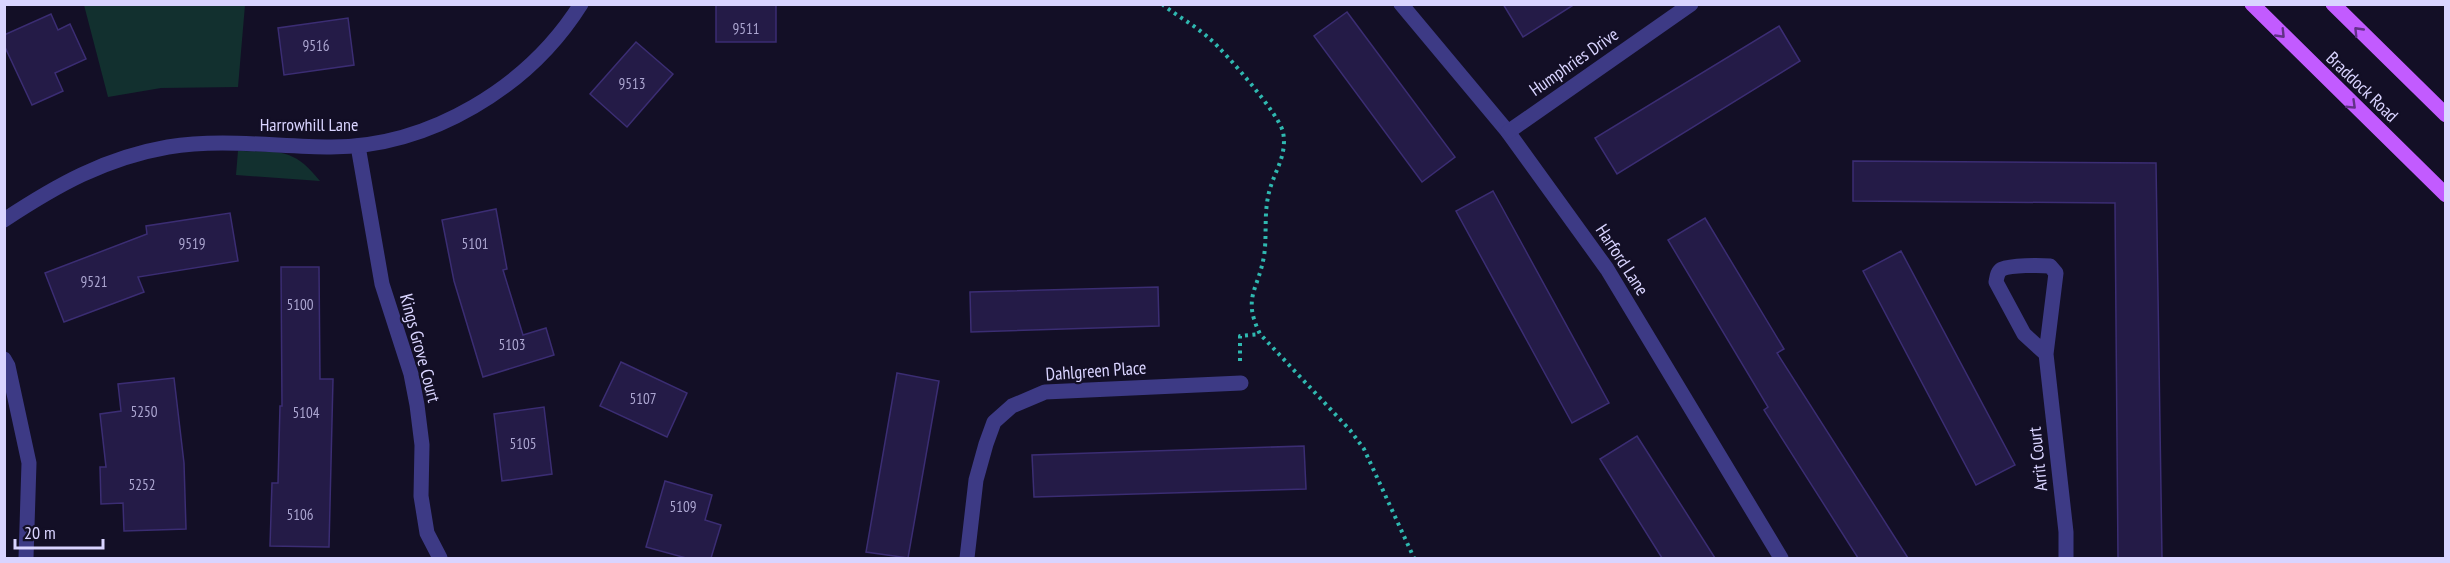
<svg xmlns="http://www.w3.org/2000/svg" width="2450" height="563" viewBox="0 0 2450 563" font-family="'PT Sans Narrow',sans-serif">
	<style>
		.green { fill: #12302f }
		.building { fill: #241b47; stroke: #3b2d73; stroke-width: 1.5 }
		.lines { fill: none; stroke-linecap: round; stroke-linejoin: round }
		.path { stroke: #2fb8b0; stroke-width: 4; stroke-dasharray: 3 4.5; stroke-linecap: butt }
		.minor { stroke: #3d3a85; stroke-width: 15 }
		.primary { stroke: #c25bff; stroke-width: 15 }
		.oneway { stroke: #623188 }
		.labels { text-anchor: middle; stroke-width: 4.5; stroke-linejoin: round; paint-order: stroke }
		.number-label { font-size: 15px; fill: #aca6d1 }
		.street-label { font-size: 18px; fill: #d9d4ff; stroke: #130f26 }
	</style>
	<rect width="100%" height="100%" fill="#130f26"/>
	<g class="green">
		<path d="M 84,5 L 245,5 L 238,87 L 161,88 L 108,97 Z"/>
		<path d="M 238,151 C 279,152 293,147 320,181 L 236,175 Z"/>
	</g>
	<g class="building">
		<rect x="716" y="4" width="60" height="38"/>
		<path d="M 1503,4 L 1575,4 L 1523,37 Z"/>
		<path d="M 1347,12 L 1455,157 L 1422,182 L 1314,36 Z"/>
		<path d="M 51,14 L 58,30 L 70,24 L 86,59 L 55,73 L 63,91 L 32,105 L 4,45 L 4,35 Z"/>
		<path d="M 348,18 L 354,65 L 284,75 L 278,28 Z"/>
		<path d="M 1779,26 L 1800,61 L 1617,174 L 1595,138 Z"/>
		<path d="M 636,42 L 673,74 L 627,127 L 590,94 Z"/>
		<path d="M 1853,161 L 2156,163 L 2162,558 L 2118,558 L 2115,203 L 1853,201 Z"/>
		<path d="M 1493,191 L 1609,403 L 1572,423 L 1456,211 Z"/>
		<path d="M 496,209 L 507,269 L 503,270 L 523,335 L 546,328 L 554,355 L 483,377 L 454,281 L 442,220 Z"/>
		<path d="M 230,213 L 238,261 L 138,277 L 144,292 L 64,322 L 45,273 L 147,234 L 146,226 Z"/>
		<path d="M 1705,218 L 1784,349 L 1777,353 L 1908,558 L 1858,558 L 1764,410 L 1768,407 L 1668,240 Z"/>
		<path d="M 1901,251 L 2015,465 L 1976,485 L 1863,271 Z"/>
		<path d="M 281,267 L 319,267 L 320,379 L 333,379 L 329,547 L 270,546 L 272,483 L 278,483 L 280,406 L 282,406 Z"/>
		<path d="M 1158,287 L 1159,326 L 971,332 L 970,292 Z"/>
		<path d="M 621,362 L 687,393 L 667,437 L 600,406 Z"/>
		<path d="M 897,373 L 939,381 L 908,558 L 866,552 Z"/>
		<path d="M 174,378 L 184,463 L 186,529 L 124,531 L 123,503 L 101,504 L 100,467 L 106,467 L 100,414 L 121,411 L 118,384 Z"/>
		<path d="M 544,407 L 552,474 L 502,481 L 494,414 Z"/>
		<path d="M 1637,436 L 1715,558 L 1662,558 L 1600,459 Z"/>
		<path d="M 1304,446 L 1306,489 L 1034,497 L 1032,455 Z"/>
		<path d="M 665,481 L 712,495 L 705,520 L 721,525 L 711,558 L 686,558 L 646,547 Z"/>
	</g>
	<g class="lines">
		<g class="path">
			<path d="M 1162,4 C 1177,16 1196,26 1210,39 C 1226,53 1279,114 1283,132 C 1288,157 1272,174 1268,197 C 1264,217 1267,237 1264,256 C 1258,291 1242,297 1260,334 L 1350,430 L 1364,449 L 1414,558"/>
			<path d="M 1240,361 L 1240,336 L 1260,334"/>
		</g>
		<g class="minor">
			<path d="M 1401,4 L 1508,132 L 1607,269 L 1781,558"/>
			<path d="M 1508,132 L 1691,4"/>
			<path d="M 358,146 L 382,284 L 411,374 L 417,405 L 422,445 L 421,496 L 427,533 L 440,558"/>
			<path d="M 4,220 C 57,185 105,158 168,147 C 222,138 278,147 331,147 C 430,147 529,87 581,4"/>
			<path d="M 2046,354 L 2024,334 L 1996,282 C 1997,277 1997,272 2002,269 C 2011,265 2040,265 2050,266 L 2056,273 L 2046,354 L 2066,532 L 2066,558"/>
			<path d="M 4,359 L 8,366 L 29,463 L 26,558"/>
			<path d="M 967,558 L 976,480 L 986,444 L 994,422 L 1012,406 L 1045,392 L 1241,383"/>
		</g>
		<g class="primary">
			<path d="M 2252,4 L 2446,195"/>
			<path d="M 2333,4 L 2446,115"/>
		</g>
	</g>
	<defs><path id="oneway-chevron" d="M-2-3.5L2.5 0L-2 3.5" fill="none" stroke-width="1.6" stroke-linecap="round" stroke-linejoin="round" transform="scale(1.5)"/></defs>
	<g class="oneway">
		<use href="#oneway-chevron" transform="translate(2358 31) rotate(-134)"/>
		<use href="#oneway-chevron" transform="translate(2281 34) rotate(46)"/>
		<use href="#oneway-chevron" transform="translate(2352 105) rotate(44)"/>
	</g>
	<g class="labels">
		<g class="number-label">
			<text x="746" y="34">9511</text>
			<text x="316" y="51">9516</text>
			<text x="632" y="89">9513</text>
			<text x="192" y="249">9519</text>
			<text x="475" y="249">5101</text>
			<text x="94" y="287">9521</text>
			<text x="300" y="310">5100</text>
			<text x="512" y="350">5103</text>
			<text x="643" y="404">5107</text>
			<text x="144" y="417">5250</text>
			<text x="306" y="418">5104</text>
			<text x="523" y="449">5105</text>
			<text x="142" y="490">5252</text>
			<text x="683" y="512">5109</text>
			<text x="300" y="520">5106</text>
		</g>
		<g class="street-label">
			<text transform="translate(1574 62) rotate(-35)" y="6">Humphries Drive</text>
			<text transform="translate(2362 87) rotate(44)" y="6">Braddock Road</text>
			<text x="309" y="131">Harrowhill Lane</text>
			<text transform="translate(1622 260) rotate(57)" y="6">Harford Lane</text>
			<text transform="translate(420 348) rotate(75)" y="6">Kings Grove Court</text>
			<text transform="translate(1096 371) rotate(-4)" y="6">Dahlgreen Place</text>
			<text transform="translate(2038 459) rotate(-96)" y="6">Arrit Court</text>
		</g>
	</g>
	<rect width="2450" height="563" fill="none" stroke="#d9d4ff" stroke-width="12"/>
	<path d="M15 539v9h88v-9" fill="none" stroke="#d9d4ff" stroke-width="3"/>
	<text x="24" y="539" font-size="18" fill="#d9d4ff" stroke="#130f26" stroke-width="4.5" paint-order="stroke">20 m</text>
</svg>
